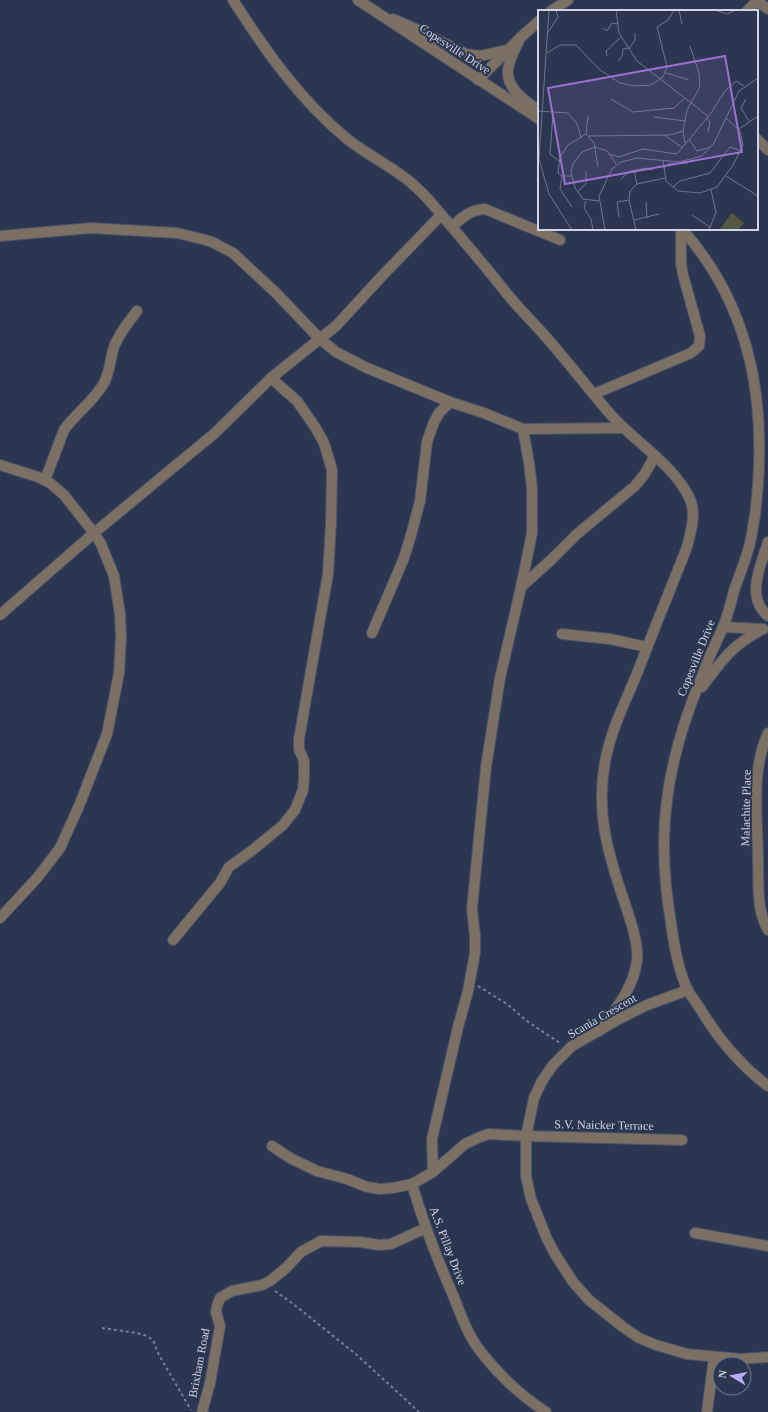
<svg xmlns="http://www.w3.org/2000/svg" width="768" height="1412" viewBox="0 0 768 1412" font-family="'Times New Roman',serif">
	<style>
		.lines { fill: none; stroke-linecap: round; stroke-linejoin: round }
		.minor-casing { stroke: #49536b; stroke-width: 12 }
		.path { stroke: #767f95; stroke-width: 2; stroke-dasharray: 3 3; stroke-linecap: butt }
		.minor { stroke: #7c7065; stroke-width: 10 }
		.labels { text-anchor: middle; stroke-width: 4; stroke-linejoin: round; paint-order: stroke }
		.street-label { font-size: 12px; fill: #ced5e6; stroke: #2c3650 }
		.inset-road { fill: none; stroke: #6d768c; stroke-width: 1 }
		.view { fill: #9c70cf; fill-opacity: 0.15; stroke: #9c70cf; stroke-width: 2 }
		.inset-edge { fill: none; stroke: #ced5e6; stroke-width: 2 }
	</style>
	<rect width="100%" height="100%" fill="#2c3650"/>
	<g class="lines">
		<defs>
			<g id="minor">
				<path d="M 233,0 C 265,50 300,100 346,138 C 369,157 397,168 418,189 C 426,196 433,205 440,213 C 463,240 486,267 508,295 C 522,312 538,327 552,344 C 572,367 591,392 611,415 C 635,442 672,463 689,497 C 697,512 691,531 687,547 C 671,588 654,629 638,671 C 626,701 611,729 605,762 C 596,811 607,850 622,895 C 628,913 639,942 637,960 C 634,988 615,1010 599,1031"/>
				<path d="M 358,0 L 539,119"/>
				<path d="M 756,0 L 768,9"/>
				<path d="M 551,11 L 568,0"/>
				<path d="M 747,11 L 757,1"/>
				<path d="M 393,19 L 416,29 L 466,54 L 480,56 L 507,50"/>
				<path d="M 520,38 C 516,48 509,59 508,70 C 506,89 526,101 539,111"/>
				<path d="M 478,80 L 520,38 L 539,21"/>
				<path d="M 757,139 L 768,150"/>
				<path d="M 452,227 C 462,217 470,210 485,209 L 560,240"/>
				<path d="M 682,229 C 754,310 768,410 755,515 C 753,525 752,536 749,547 C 745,562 739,576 734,591 C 731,603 728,615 723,627 C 719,637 714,646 710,656 C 697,688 684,720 676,753 C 661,811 661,864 671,923 C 674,946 678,970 688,991 C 692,997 697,1004 701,1010 C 719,1040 740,1065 768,1086"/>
				<path d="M 0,236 L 91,228 L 177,233 L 202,239 L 212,242 L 233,253 L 276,293 L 319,338 L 336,352 L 367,368 L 450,402 L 484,413 L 523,429 L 624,428"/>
				<path d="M 594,394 L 691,353 L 699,346 L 700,336 L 683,275 L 681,263 L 681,229"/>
				<path d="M 0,465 L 38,477 L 50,483 L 64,495 L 94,533 L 101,544 L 114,576 L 120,614 L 121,637 L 119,673 L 107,734 L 79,806 L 60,848 L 37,878 L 0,918"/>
				<path d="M 45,480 L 64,430 C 76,413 94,401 104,383 C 110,372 110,359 114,347 C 119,333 129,322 137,311"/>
				<path d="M 768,542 C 761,565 745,597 768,616"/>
				<path d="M 521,587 L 551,560 L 577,534 L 635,486 L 644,475 L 655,456"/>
				<path d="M 0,615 L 94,533 L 215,433 L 271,378 L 336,326 L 382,276 L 441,215"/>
				<path d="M 723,627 L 763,629"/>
				<path d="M 372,633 L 404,558 L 411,535 L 420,501 L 427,442 L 434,422 L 439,413 L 450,402"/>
				<path d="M 562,634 L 610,639 L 647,647"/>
				<path d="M 702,687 C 722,660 732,645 763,629"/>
				<path d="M 768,733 C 750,773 758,820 758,861 C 759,885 756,909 768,930"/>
				<path d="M 173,940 L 220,883 L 229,867 L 254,849 L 283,825 L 295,810 L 303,790 L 304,778 L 304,761 L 299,749 L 299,739 L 328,574 L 331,524 L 332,470 L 324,443 L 315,427 L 297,401 L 271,378"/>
				<path d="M 688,990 L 647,1005 L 619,1019 L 572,1046 L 553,1065 L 542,1081 L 534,1098 L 526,1136 L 526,1176 L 531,1199 L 547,1239 L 555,1254 L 573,1282 L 589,1300 L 623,1327 L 639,1338 L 656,1345 L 687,1354 L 741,1359 L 768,1357"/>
				<path d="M 272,1146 L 290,1158 L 317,1171 L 347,1179 L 367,1187 L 380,1189 L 393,1188 L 412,1184"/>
				<path d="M 433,1172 L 432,1139 L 458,1027 L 468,991 L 475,953 L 475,936 L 472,909 L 486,767 L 500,678 L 521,587 L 532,533 L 532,488 L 529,463 L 523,429"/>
				<path d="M 695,1233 L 768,1246"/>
				<path d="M 202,1412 L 210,1383 L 220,1326 L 216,1312 L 217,1306 L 220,1298 L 232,1291 L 262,1285 L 270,1281 L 286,1268 L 301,1252 L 321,1241 L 360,1242 L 379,1245 L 391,1244 L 426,1228"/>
				<path d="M 546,1412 C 521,1396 499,1375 481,1352 C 468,1336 461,1315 453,1295 C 437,1259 423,1222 412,1184 L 433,1172 L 465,1144 L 480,1137 L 489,1134 L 526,1136 L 682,1140"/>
				<path d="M 707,1412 L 714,1357"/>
			</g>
		</defs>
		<use href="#minor" class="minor-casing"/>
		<g class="path">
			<path d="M 478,986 L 507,1004 L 528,1022 L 560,1043"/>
			<path d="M 275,1291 L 292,1303 L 357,1355 L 419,1412"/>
			<path d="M 102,1328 L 137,1333 L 147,1336 L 153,1340 L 159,1355 L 191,1410"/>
		</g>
		<use href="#minor" class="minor"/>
	</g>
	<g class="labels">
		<g class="street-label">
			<text transform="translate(455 49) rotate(33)" y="4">Copesville Drive</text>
			<text transform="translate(696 658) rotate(-68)" y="4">Copesville Drive</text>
			<text transform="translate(746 808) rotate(-89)" y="4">Malachite Place</text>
			<text transform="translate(602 1016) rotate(-30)" y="4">Scania Crescent</text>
			<text transform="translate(604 1125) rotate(1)" y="4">S.V. Naicker Terrace</text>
			<text transform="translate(448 1246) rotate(69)" y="4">A.S. Pillay Drive</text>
			<text transform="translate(199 1363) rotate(-79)" y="4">Brixham Road</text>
		</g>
	</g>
	<g transform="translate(538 10)">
		<rect width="220" height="220" fill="#2c3650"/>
		<path d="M 194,203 L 206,213 L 200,220 L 181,220 Z" fill="#535840"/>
		<path class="inset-road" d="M 11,0 L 1,149 L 11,184 L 34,220M 78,0 L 81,23 L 99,51 L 170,106M 141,0 L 144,14M 177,0 L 189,4 L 198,0M 65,18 L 69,21 L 74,13 L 80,14M 9,24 L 20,7 L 18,0M 91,39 L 97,30 L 97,23M 9,43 L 22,35 L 38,35 L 62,60 L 82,73 L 98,76 L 113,75 L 125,67 L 129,57 L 119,17 L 130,10 L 136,0M 69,46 L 68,41 L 83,27M 80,51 L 84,46 L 85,39 L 90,38M 128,63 L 151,70M 73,89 L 95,102 L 136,98 L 146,89M 208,89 L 203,98 L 211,111M 0,101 L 30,103 L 39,114 L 43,127M 15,103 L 12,144 L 21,151M 116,107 L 147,111M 169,108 L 172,112 L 170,122M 201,119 L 220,106M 48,124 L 50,106M 126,125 L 145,138M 50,126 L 132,125 L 145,121M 151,129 L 159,141 L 173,137M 147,133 L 145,121 L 149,100 L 162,77 L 161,63 L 152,36M 71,144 L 81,147 L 105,139 L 139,144 L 173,103 L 187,81 L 198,71 L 206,76M 125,151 L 128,171 L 140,181 L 162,183 L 179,177 L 195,155 L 205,135 L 202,121 L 188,108M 126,158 L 130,154 L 150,153M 96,160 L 99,174M 24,166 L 22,179 L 34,197M 33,166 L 24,166 L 20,163 L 22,147 L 30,135 L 48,124 L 56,133 L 60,157M 188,166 L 220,186M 83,169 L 92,161 L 108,158 L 115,160M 135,177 L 142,171 L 172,163 L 192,137 L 204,141M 39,182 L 48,174 L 48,161M 48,191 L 46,198 L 53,209 L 55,220M 61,191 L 45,189 L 37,178 L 33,162 L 35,154 L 44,142 L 57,137 L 69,141 L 78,154M 108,192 L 109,208M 154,205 L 172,217M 81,207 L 79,192 L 91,190M 96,210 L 121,204M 67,220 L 61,186 L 74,159 L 83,152 L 99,148 L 141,152 L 164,146 L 176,133 L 201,81 L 220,68M 98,220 L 91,190 L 92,181 L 99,174 L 127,168M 171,220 L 178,202 L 173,180"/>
		<path class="view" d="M 187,46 L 204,142 L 27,174 L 10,78 Z"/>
		<rect width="220" height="220" class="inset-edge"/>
	</g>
	<g transform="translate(732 1376) rotate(280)"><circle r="19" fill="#2c3650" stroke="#6d768c"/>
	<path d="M0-3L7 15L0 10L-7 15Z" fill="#b8abf7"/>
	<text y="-6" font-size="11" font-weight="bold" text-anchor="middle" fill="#ced5e6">N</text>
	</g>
</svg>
